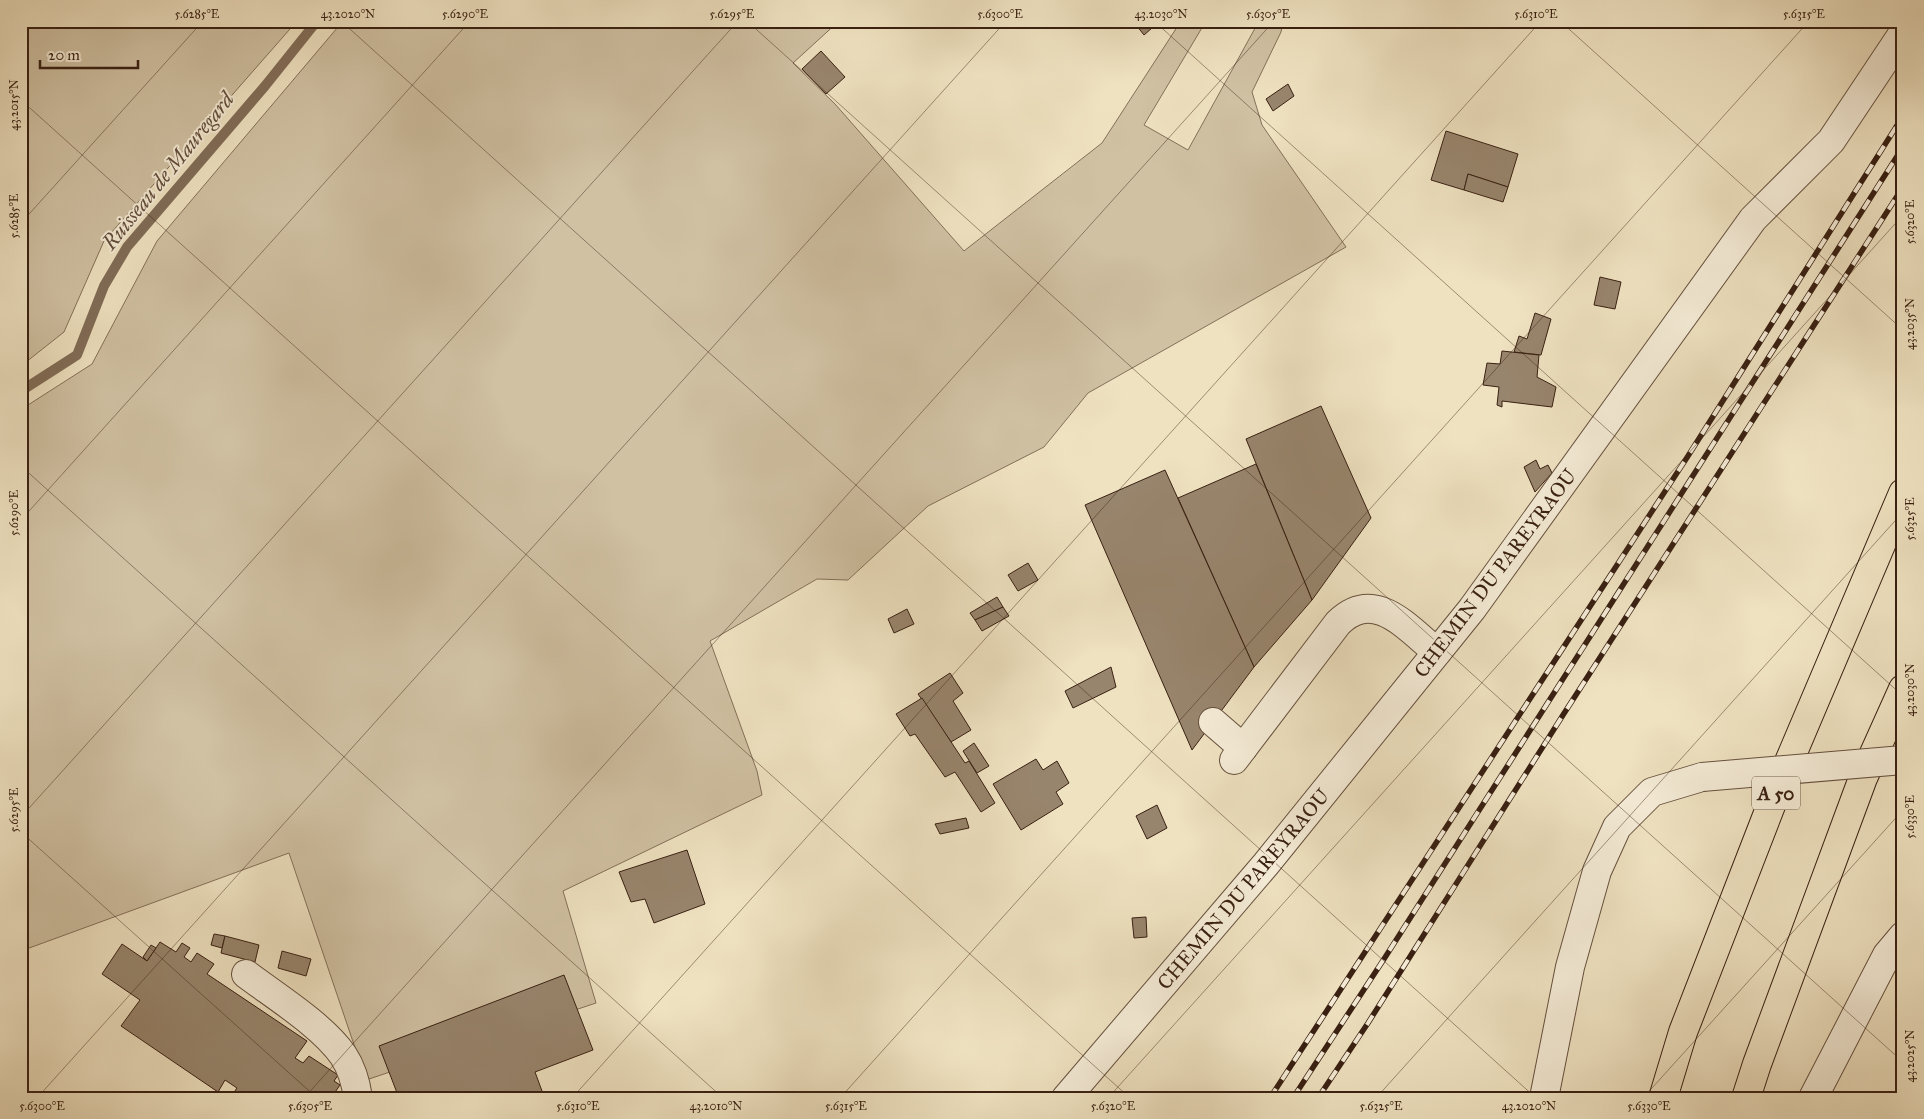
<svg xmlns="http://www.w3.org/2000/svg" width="1924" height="1119" viewBox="0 0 1924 1119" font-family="'IM FELL Great Primer',serif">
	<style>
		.green { fill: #d0c1a3; stroke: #84705a }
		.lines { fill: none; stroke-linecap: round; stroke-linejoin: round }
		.stream { stroke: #816d58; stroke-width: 10 }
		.building { fill: #98856d; stroke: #392012 }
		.minor-casing { stroke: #66503e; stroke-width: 30 }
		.highway-casing { stroke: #392012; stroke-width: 30 }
		.minor { stroke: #f5ecd7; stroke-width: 28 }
		.highway { stroke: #efe2c1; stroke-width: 28 }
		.rail-casing { stroke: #392012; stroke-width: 5.5 }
		.rail { stroke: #f5ecd7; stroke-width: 4; stroke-dasharray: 11; stroke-linecap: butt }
		.minor-bridge-casing { stroke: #66503e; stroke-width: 30; stroke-linecap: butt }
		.minor-bridge { stroke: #f5ecd7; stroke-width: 28 }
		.ticks { fill: none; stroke: #392012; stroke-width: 1; stroke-opacity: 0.45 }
		.labels { text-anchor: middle; stroke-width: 4; stroke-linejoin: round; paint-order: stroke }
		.shield { fill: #f5ecd7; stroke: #715d4d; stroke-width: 1 }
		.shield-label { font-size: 19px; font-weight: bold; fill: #392012 }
		.street-label { font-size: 20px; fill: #392012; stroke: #f5ecd7 }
		.water-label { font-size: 21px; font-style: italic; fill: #634d3b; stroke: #f5ecd7 }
		.neatline { fill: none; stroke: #392012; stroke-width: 2 }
		.ticks-label { font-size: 12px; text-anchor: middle; fill: #392012 }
	</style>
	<rect width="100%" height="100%" fill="#efe2c1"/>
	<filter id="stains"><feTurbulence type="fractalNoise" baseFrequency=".004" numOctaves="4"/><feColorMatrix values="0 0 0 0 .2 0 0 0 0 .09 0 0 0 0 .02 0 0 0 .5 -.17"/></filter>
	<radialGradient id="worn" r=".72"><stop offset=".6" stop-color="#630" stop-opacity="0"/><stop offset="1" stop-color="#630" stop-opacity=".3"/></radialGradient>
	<g class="green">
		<path d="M 21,21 L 297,21 L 104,241 L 64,332 L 21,366 Z"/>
		<path d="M 343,21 L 839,21 L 793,63 L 835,104 L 964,251 L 1102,143 L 1181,21 L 1206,21 L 1144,125 L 1188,150 L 1259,21 L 1283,21 L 1281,32 L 1252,92 L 1262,125 L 1346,247 L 1088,393 L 1044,447 L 928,506 L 848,580 L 817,579 L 710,641 L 757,771 L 762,795 L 563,891 L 596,1003 L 366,1080 L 289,853 L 21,951 L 21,407 L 28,405 L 92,364 L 157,241 Z"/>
	</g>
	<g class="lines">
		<path class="stream" d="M 21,391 L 77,355 L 104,286 L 127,247 L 265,86 L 317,21"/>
	</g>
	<g class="building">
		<path d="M 1107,21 L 1120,21 L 1112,27 Z"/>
		<path d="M 1133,21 L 1160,21 L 1144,35 Z"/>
		<path d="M 821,51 L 845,77 L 826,94 L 802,69 Z"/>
		<path d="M 1288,84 L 1294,96 L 1273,111 L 1266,99 Z"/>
		<path d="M 1446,131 L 1518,154 L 1508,187 L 1468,174 L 1464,190 L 1431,180 Z"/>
		<path d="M 1468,174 L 1508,187 L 1503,202 L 1464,190 Z"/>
		<path d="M 1600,277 L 1621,282 L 1615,309 L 1594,305 Z"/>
		<path d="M 1535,313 L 1551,319 L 1541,355 L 1514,352 L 1519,336 L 1527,339 Z"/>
		<path d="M 1502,351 L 1539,355 L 1537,377 L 1556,387 L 1552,407 L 1502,401 L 1502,407 L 1497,405 L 1499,387 L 1483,385 L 1487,363 L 1500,364 Z"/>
		<path d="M 1321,406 L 1371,518 L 1312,600 L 1246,439 Z"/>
		<path d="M 1536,460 L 1540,469 L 1548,465 L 1552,473 L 1535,492 L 1524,467 Z"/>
		<path d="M 1256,464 L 1312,600 L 1254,667 L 1178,498 Z"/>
		<path d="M 1165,470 L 1254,667 L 1192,750 L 1085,505 Z"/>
		<path d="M 1028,563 L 1038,580 L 1018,591 L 1008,575 Z"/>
		<path d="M 997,597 L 1003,607 L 975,620 L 970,613 Z"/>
		<path d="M 1003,607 L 1009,616 L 982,631 L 975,620 Z"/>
		<path d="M 907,609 L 914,624 L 894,633 L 888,619 Z"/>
		<path d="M 1111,667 L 1116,687 L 1073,708 L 1065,691 Z"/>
		<path d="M 950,673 L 963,693 L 953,701 L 971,730 L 951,742 L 918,694 Z"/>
		<path d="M 922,698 L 965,763 L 969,761 L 995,803 L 981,812 L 955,772 L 945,777 L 915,734 L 910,736 L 896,714 Z"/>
		<path d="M 974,743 L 989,766 L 977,773 L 963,751 Z"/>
		<path d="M 1036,759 L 1043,770 L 1057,761 L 1069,783 L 1056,792 L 1063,804 L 1021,830 L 993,784 Z"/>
		<path d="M 1157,805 L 1167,828 L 1147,839 L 1136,816 Z"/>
		<path d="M 966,818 L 969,828 L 940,834 L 935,824 Z"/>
		<path d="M 687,850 L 705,904 L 654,923 L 645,899 L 631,902 L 619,872 Z"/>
		<path d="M 1146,917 L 1147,937 L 1134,938 L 1132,918 Z"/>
		<path d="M 214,934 L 225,936 L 222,948 L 211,945 Z"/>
		<path d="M 225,936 L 259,945 L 255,962 L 221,953 Z"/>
		<path d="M 160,942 L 176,952 L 182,943 L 190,948 L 184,957 L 191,962 L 197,953 L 214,964 L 207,974 L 307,1041 L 295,1058 L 303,1063 L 309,1056 L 338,1075 L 334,1081 L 340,1085 L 331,1098 L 230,1098 L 237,1088 L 225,1080 L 218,1092 L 121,1026 L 140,1000 L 102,974 L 122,944 L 147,961 Z"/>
		<path d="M 151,945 L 156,948 L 147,961 L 143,957 Z"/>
		<path d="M 282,951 L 311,959 L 306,976 L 278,968 Z"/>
		<path d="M 564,975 L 593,1050 L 535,1072 L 542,1091 L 524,1098 L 399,1098 L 379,1046 Z"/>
	</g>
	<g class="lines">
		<defs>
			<g id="minor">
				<path d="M 1213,722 L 1243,748"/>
				<path d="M 1234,760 L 1338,623 C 1375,587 1407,628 1437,652"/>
				<path d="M 246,974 C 275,996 322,1025 343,1055 C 351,1067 356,1083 358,1098"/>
				<path d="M 1066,1098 L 1266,864 L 1472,609 L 1753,219 L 1831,141 L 1903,33"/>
				<path d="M 1544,1098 L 1570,967 L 1597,871 L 1617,827 L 1652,792 L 1702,777"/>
				<path d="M 1813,1098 L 1887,955 L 1903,936"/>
			</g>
			<g id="highway">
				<path d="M 1663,1098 L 1683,1032 L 1777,790 L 1903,493"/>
				<path d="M 1746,1098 L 1757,1064 L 1863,778 L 1903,689"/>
			</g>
		</defs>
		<use href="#minor" class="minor-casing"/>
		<use href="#highway" class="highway-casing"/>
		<use href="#minor" class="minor"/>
		<use href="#highway" class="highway"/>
		<defs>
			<g id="rail">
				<path d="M 1270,1098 L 1688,456 L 1903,116"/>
				<path d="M 1293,1098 L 1384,959 L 1903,147"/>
				<path d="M 1318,1098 L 1368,1023 L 1563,715 L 1903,187"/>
			</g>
		</defs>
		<use href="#rail" class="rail-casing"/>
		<use href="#rail" class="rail"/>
		<defs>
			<path id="minor-bridge" d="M 1702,777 L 1903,760"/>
		</defs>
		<use href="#minor-bridge" class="minor-bridge-casing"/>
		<use href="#minor-bridge" class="minor-bridge"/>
	</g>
	<path class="ticks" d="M 341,21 L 1536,1098M 747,21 L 1903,1062M 1154,21 L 1903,696M 1560,21 L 1903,330M 21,100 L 1130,1098M 21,223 L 203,21M 21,466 L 723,1098M 21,520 L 470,21M 21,817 L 738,21M 21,832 L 317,1098M 37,1098 L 1006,21M 304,1098 L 1274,21M 572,1098 L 1541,21M 840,1098 L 1809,21M 1108,1098 L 1903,215M 1376,1098 L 1903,512M 1643,1098 L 1903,810"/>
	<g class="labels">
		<rect class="shield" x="1752" y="776.5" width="48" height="33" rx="4"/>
		<g class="shield-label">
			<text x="1776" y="800">A 50</text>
		</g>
		<g class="street-label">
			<text transform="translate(1495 573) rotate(-53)" y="7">CHEMIN DU PAREYRAOU</text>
			<text transform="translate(1243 889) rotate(-50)" y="7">CHEMIN DU PAREYRAOU</text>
		</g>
		<g class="water-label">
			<text transform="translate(168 171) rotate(-51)" y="7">Ruisseau de Mauregard</text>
		</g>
	</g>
	<rect width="1924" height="1119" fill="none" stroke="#efe2c1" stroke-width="55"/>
	<path d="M40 60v8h98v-8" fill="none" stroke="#392012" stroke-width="2.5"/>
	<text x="48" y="60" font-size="15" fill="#392012" stroke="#f5ecd7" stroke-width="4" paint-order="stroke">20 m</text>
	<rect x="28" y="28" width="1868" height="1064" class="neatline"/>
	<g class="ticks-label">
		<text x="197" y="18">5.6285°E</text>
		<text x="348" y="18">43.2020°N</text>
		<text x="465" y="18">5.6290°E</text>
		<text x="732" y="18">5.6295°E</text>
		<text x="1000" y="18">5.6300°E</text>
		<text x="1161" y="18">43.2030°N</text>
		<text x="1268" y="18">5.6305°E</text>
		<text x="1536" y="18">5.6310°E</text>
		<text x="1804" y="18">5.6315°E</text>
		<text transform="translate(14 105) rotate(-90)" y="4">43.2015°N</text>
		<text transform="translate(14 216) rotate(-90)" y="4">5.6285°E</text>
		<text transform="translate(1910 222) rotate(-90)" y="4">5.6320°E</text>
		<text transform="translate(1910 324) rotate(-90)" y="4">43.2035°N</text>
		<text transform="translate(14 513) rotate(-90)" y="4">5.6290°E</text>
		<text transform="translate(1910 519) rotate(-90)" y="4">5.6325°E</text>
		<text transform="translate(1910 690) rotate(-90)" y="4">43.2030°N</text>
		<text transform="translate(14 810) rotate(-90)" y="4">5.6295°E</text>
		<text transform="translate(1910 817) rotate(-90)" y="4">5.6330°E</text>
		<text transform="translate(1910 1056) rotate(-90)" y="4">43.2025°N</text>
		<text x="42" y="1110">5.6300°E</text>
		<text x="310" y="1110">5.6305°E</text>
		<text x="578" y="1110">5.6310°E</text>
		<text x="716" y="1110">43.2010°N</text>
		<text x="846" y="1110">5.6315°E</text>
		<text x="1113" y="1110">5.6320°E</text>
		<text x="1381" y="1110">5.6325°E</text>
		<text x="1529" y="1110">43.2020°N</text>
		<text x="1649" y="1110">5.6330°E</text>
	</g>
	<rect width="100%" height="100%" filter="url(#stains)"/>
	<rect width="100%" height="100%" fill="url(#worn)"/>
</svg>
